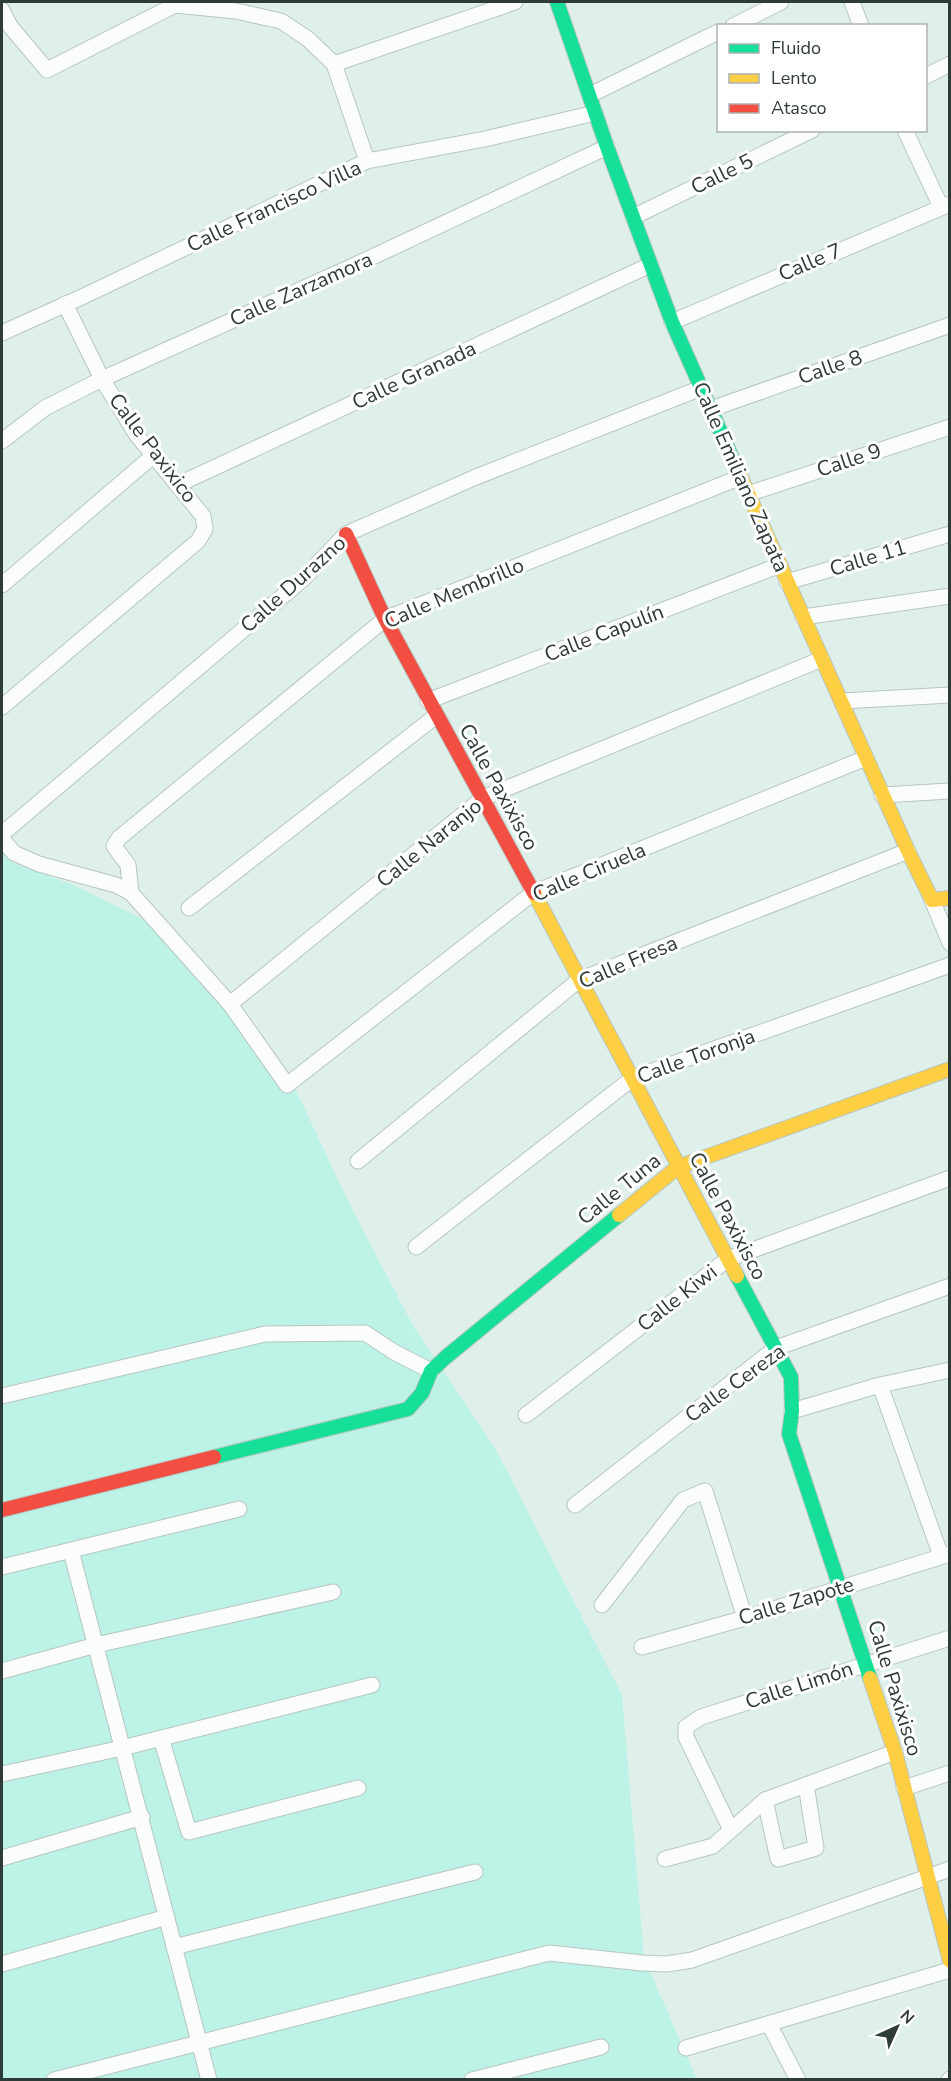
<svg xmlns="http://www.w3.org/2000/svg" width="951" height="2081" viewBox="0 0 951 2081" font-family="'Nunito Sans',sans-serif">
	<style>
		.green { fill: #bdf2e6 }
		.lines { fill: none; stroke-linecap: round; stroke-linejoin: round }
		.street-casing { stroke: #b8c5c1; stroke-width: 17 }
		.fast-casing { stroke: #b8c5c1; stroke-width: 16 }
		.slow-casing { stroke: #b8c5c1; stroke-width: 16 }
		.jam-casing { stroke: #b8c5c1; stroke-width: 16 }
		.street { stroke: #fafdfc; stroke-width: 15 }
		.fast { stroke: #16e098; stroke-width: 14 }
		.slow { stroke: #ffcf43; stroke-width: 14 }
		.jam { stroke: #f24e42; stroke-width: 14 }
		.labels { text-anchor: middle; stroke-width: 6; stroke-linejoin: round; paint-order: stroke }
		.street-label { font-size: 21px; fill: #2f3b38; stroke: #fff }
	</style>
	<rect width="100%" height="100%" fill="#dff0eb"/>
	<path class="green" d="M 2,832 L 14,863 L 78,887 L 147,921 L 293,1084 L 350,1205 L 411,1322 L 496,1450 L 622,1695 L 644,1958 L 697,2079 L 2,2079 Z"/>
	<g class="lines">
		<defs>
			<g id="street">
				<path d="M 852,2 L 861,26"/>
				<path d="M 2,10 L 10,26 L 47,70 L 175,5 L 236,11 L 281,21 L 308,39 L 334,64 L 367,161"/>
				<path d="M 733,26 L 781,2"/>
				<path d="M 334,64 L 515,2"/>
				<path d="M 926,76 L 950,64"/>
				<path d="M 590,95 L 718,32"/>
				<path d="M 905,130 L 941,207"/>
				<path d="M 633,217 L 812,130"/>
				<path d="M 672,322 L 950,204"/>
				<path d="M 2,333 L 84,296 L 367,161 L 485,139 L 595,113"/>
				<path d="M 711,409 L 950,325"/>
				<path d="M 2,441 L 45,408 L 102,379 L 353,266 L 607,147"/>
				<path d="M 177,485 L 650,265"/>
				<path d="M 748,494 L 950,427"/>
				<path d="M 787,582 L 950,534"/>
				<path d="M 2,585 L 154,455"/>
				<path d="M 803,617 L 950,596"/>
				<path d="M 428,701 L 780,565"/>
				<path d="M 842,701 L 950,695"/>
				<path d="M 2,707 L 198,541 L 205,529 L 203,516 L 136,434 L 102,379 L 65,304"/>
				<path d="M 882,795 L 950,791"/>
				<path d="M 2,834 L 303,579 L 346,534 L 476,477 L 701,388"/>
				<path d="M 2,839 L 14,853 L 39,864 L 116,885 L 131,893 L 230,1004 L 287,1085 L 533,893 L 866,758"/>
				<path d="M 131,893 L 128,865 L 114,846 L 119,838 L 385,619 L 741,477"/>
				<path d="M 932,900 L 950,943"/>
				<path d="M 189,908 L 436,716"/>
				<path d="M 230,1004 L 483,798 L 822,659"/>
				<path d="M 358,1161 L 579,980 L 908,851"/>
				<path d="M 416,1247 L 633,1078 L 950,965"/>
				<path d="M 880,1385 L 941,1556"/>
				<path d="M 2,1396 L 265,1334 L 365,1333 L 394,1352 L 431,1371"/>
				<path d="M 792,1411 L 880,1385 L 950,1370"/>
				<path d="M 526,1415 L 728,1259 L 950,1178"/>
				<path d="M 575,1505 L 776,1348 L 950,1286"/>
				<path d="M 71,1551 L 209,2080"/>
				<path d="M 2,1567 L 239,1509"/>
				<path d="M 602,1605 L 683,1500 L 705,1491 L 745,1618"/>
				<path d="M 642,1647 L 745,1618 L 950,1554"/>
				<path d="M 2,1671 L 96,1645 L 333,1592"/>
				<path d="M 161,1738 L 189,1832 L 358,1788"/>
				<path d="M 2,1774 L 122,1748 L 372,1685"/>
				<path d="M 904,1788 L 950,1773"/>
				<path d="M 765,1800 L 778,1859 L 816,1848 L 806,1785"/>
				<path d="M 731,1830 L 686,1737 L 686,1727 L 701,1717 L 950,1638"/>
				<path d="M 2,1858 L 142,1817"/>
				<path d="M 665,1859 L 713,1846 L 765,1800 L 895,1752"/>
				<path d="M 174,1947 L 475,1872"/>
				<path d="M 2,1964 L 167,1917"/>
				<path d="M 769,2024 L 798,2080"/>
				<path d="M 686,2048 L 950,1970"/>
				<path d="M 54,2080 L 549,1953 L 642,1963 L 667,1964 L 692,1960 L 950,1869"/>
				<path d="M 472,2080 L 601,2047"/>
				<path d="M 949,2080 L 950,2079"/>
			</g>
			<g id="fast">
				<path d="M 557,2 L 607,147 L 672,322 L 734,462"/>
				<path d="M 737,1276 L 791,1377 L 792,1411 L 789,1434 L 870,1678"/>
				<path d="M 214,1457 L 408,1409 L 422,1393 L 431,1371 L 446,1357 L 619,1215"/>
			</g>
			<g id="slow">
				<path d="M 734,462 L 908,851 L 932,900 L 950,898"/>
				<path d="M 534,893 L 737,1276"/>
				<path d="M 619,1215 L 678,1167 L 950,1069"/>
				<path d="M 870,1678 L 895,1752 L 950,1961"/>
			</g>
			<g id="jam">
				<path d="M 346,534 L 385,619 L 534,893"/>
				<path d="M 2,1510 L 214,1457"/>
			</g>
		</defs>
		<use href="#street" class="street-casing"/>
		<use href="#fast" class="fast-casing"/>
		<use href="#slow" class="slow-casing"/>
		<use href="#jam" class="jam-casing"/>
		<use href="#street" class="street"/>
		<use href="#fast" class="fast"/>
		<use href="#slow" class="slow"/>
		<use href="#jam" class="jam"/>
	</g>
	<g class="labels">
		<g class="street-label">
			<text transform="translate(722 174) rotate(-26)" y="7">Calle 5</text>
			<text transform="translate(274 206) rotate(-25)" y="7">Calle Francisco Villa</text>
			<text transform="translate(810 262) rotate(-23)" y="7">Calle 7</text>
			<text transform="translate(301 289) rotate(-24)" y="7">Calle Zarzamora</text>
			<text transform="translate(830 367) rotate(-19)" y="7">Calle 8</text>
			<text transform="translate(414 375) rotate(-25)" y="7">Calle Granada</text>
			<text transform="translate(153 448) rotate(53)" y="7">Calle Paxixico</text>
			<text transform="translate(849 460) rotate(-18)" y="7">Calle 9</text>
			<text transform="translate(741 477) rotate(66)" y="7">Calle Emiliano Zapata</text>
			<text transform="translate(868 558) rotate(-17)" y="7">Calle 11</text>
			<text transform="translate(293 584) rotate(-42)" y="7">Calle Durazno</text>
			<text transform="translate(454 593) rotate(-23)" y="7">Calle Membrillo</text>
			<text transform="translate(604 633) rotate(-21)" y="7">Calle Capulín</text>
			<text transform="translate(499 787) rotate(61)" y="7">Calle Paxixisco</text>
			<text transform="translate(429 843) rotate(-39)" y="7">Calle Naranjo</text>
			<text transform="translate(589 872) rotate(-23)" y="7">Calle Ciruela</text>
			<text transform="translate(628 962) rotate(-23)" y="7">Calle Fresa</text>
			<text transform="translate(696 1056) rotate(-20)" y="7">Calle Toronja</text>
			<text transform="translate(619 1189) rotate(-39)" y="7">Calle Tuna</text>
			<text transform="translate(728 1216) rotate(62)" y="7">Calle Paxixisco</text>
			<text transform="translate(677 1298) rotate(-38)" y="7">Calle Kiwi</text>
			<text transform="translate(735 1383) rotate(-36)" y="7">Calle Cereza</text>
			<text transform="translate(796 1601) rotate(-17)" y="7">Calle Zapote</text>
			<text transform="translate(799 1685) rotate(-18)" y="7">Calle Limón</text>
			<text transform="translate(895 1688) rotate(73)" y="7">Calle Paxixisco</text>
		</g>
	</g>
	<rect width="951" height="2081" fill="none" stroke="#2f3b38" stroke-width="6"/>
	<rect x="717" y="24" width="210" height="108" fill="#ffffff" stroke="#acb1af" stroke-width="1.5"/>
	<rect x="729" y="44" width="30" height="9" fill="#16e098" stroke="#acb1af" stroke-width="1.5"/>
	<text x="771" y="54" font-size="18" fill="#2f3b38">Fluido</text>
	<rect x="729" y="74" width="30" height="9" fill="#ffcf43" stroke="#acb1af" stroke-width="1.5"/>
	<text x="771" y="84" font-size="18" fill="#2f3b38">Lento</text>
	<rect x="729" y="104" width="30" height="9" fill="#f24e42" stroke="#acb1af" stroke-width="1.5"/>
	<text x="771" y="114" font-size="18" fill="#2f3b38">Atasco</text>
	<g transform="translate(897 2027) rotate(45)" stroke="#ffffff" stroke-width="4.5" paint-order="stroke">
	<path d="M0-4.5L10 22L0 15L-10 22Z" fill="#2f3b38"/>
	<text y="-9" font-size="16" font-weight="bold" text-anchor="middle" fill="#2f3b38">N</text>
	</g>
</svg>
